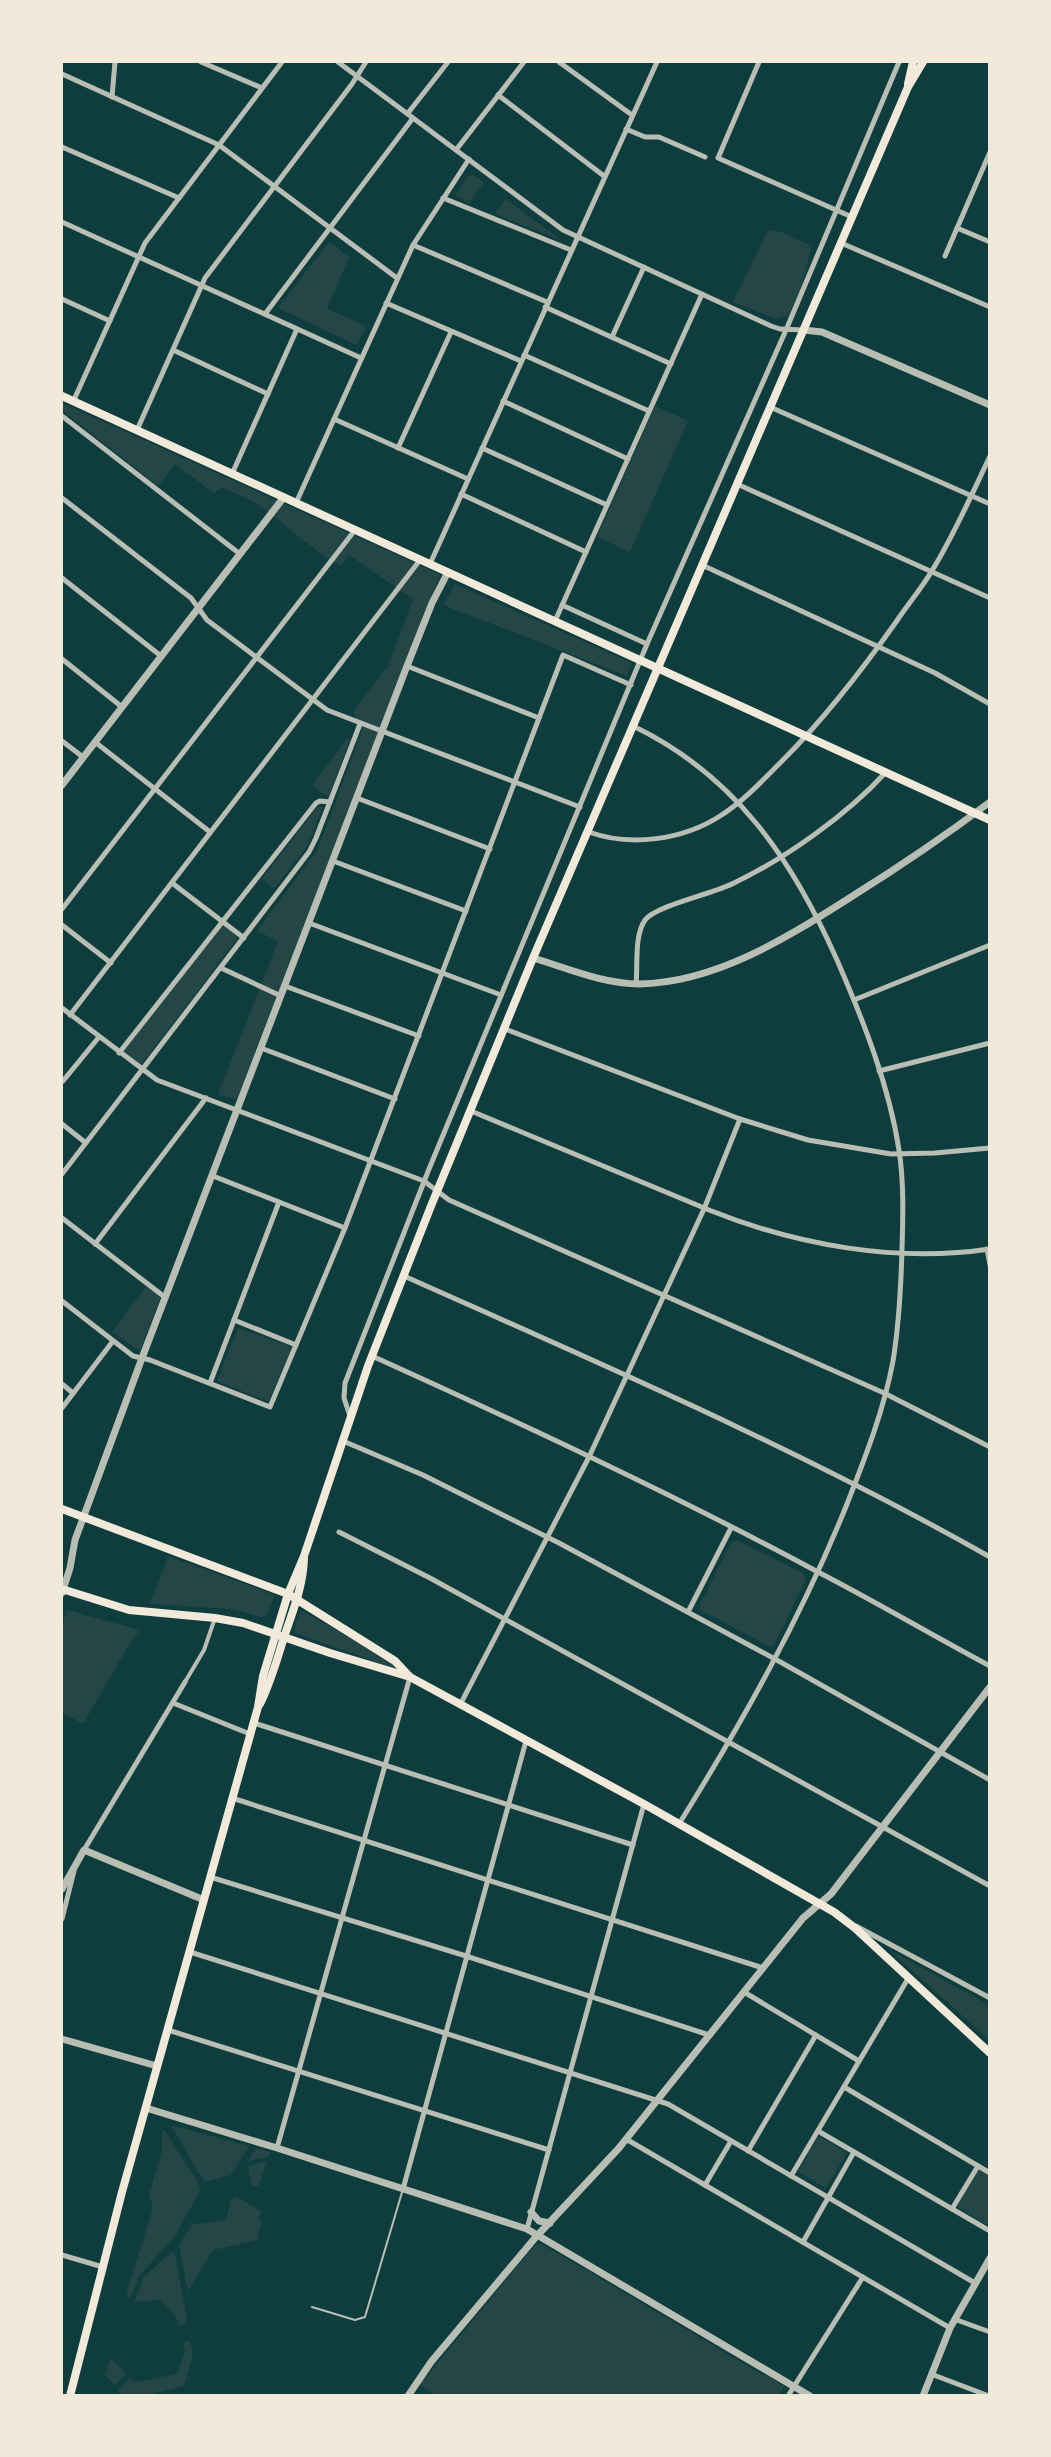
<svg xmlns="http://www.w3.org/2000/svg" width="1051" height="2457" viewBox="0 0 1051 2457" font-family="'Fira Sans',sans-serif">
	<style>
		.green { fill: #244646 }
		.lines { fill: none; stroke-linecap: round; stroke-linejoin: round }
		.service { stroke: #b8beb3; stroke-width: 2 }
		.pedestrian { stroke: #b8beb3; stroke-width: 4 }
		.minor { stroke: #b8beb3; stroke-width: 5 }
		.tertiary { stroke: #b8beb3; stroke-width: 7 }
		.secondary { stroke: #f1e9da; stroke-width: 8 }
		.primary { stroke: #f1e9da; stroke-width: 8 }
	</style>
	<rect width="100%" height="100%" fill="#0f3d3e"/>
	<g class="green">
		<path d="M 474,175 L 484,182 L 469,204 L 455,195 L 468,176 Z"/>
		<path d="M 505,199 L 563,241 L 495,214 Z"/>
		<path d="M 768,230 L 781,232 L 812,246 L 801,288 L 788,316 L 776,319 L 733,302 Z"/>
		<path d="M 329,242 L 349,257 L 327,309 L 367,326 L 356,345 L 278,308 Z"/>
		<path d="M 62,403 L 441,575 L 429,600 L 237,1099 L 218,1095 L 278,941 L 257,931 L 318,849 L 362,731 L 353,712 L 385,669 L 387,669 L 413,599 L 349,555 L 341,566 L 326,558 L 258,504 L 222,487 L 214,493 L 175,464 L 158,486 L 62,410 Z"/>
		<path d="M 655,406 L 688,421 L 630,552 L 597,537 Z"/>
		<path d="M 455,584 L 632,663 L 627,676 L 443,605 Z"/>
		<path d="M 347,738 L 350,739 L 329,796 L 321,793 L 313,784 Z"/>
		<path d="M 318,806 L 323,807 L 308,845 L 274,889 L 262,879 Z"/>
		<path d="M 223,925 L 238,938 L 141,1065 L 124,1051 Z"/>
		<path d="M 146,1286 L 161,1296 L 140,1351 L 112,1332 Z"/>
		<path d="M 238,1328 L 292,1347 L 268,1402 L 217,1381 Z"/>
		<path d="M 737,1540 L 803,1573 L 806,1579 L 774,1646 L 769,1646 L 700,1610 L 700,1604 L 732,1541 Z"/>
		<path d="M 168,1556 L 275,1595 L 265,1618 L 231,1609 L 150,1604 Z"/>
		<path d="M 67,1610 L 140,1630 L 130,1643 L 83,1724 L 62,1712 L 62,1626 Z"/>
		<path d="M 303,1611 L 405,1670 L 404,1672 L 295,1633 L 294,1629 L 300,1612 Z"/>
		<path d="M 888,1949 L 989,2005 L 989,2040 Z"/>
		<path d="M 171,2125 L 249,2146 L 231,2175 L 204,2182 Z"/>
		<path d="M 162,2131 L 165,2131 L 198,2182 L 200,2191 L 174,2237 L 139,2276 L 131,2297 L 128,2297 L 127,2291 L 153,2208 L 149,2194 L 162,2151 Z"/>
		<path d="M 819,2136 L 847,2153 L 826,2188 L 798,2172 Z"/>
		<path d="M 256,2148 L 270,2152 L 268,2157 L 248,2161 Z"/>
		<path d="M 267,2161 L 259,2185 L 252,2187 L 248,2166 Z"/>
		<path d="M 979,2169 L 989,2175 L 989,2226 L 957,2207 Z"/>
		<path d="M 236,2196 L 261,2211 L 259,2220 L 262,2221 L 257,2240 L 213,2250 L 188,2291 L 179,2245 L 191,2225 L 226,2220 L 231,2200 Z"/>
		<path d="M 542,2244 L 763,2375 L 770,2376 L 784,2387 L 778,2396 L 435,2396 L 420,2384 L 535,2245 Z"/>
		<path d="M 174,2251 L 187,2317 L 186,2324 L 179,2326 L 176,2316 L 160,2300 L 134,2302 L 144,2277 L 171,2252 Z"/>
		<path d="M 190,2340 L 193,2353 L 184,2386 L 147,2395 L 121,2395 L 118,2390 L 130,2377 L 135,2382 L 177,2374 L 185,2351 L 183,2342 Z"/>
		<path d="M 111,2358 L 126,2374 L 115,2385 L 105,2375 Z"/>
	</g>
	<g class="lines">
		<path class="service" d="M 312,2307 L 355,2320 L 365,2317 L 403,2189"/>
		<path class="pedestrian" d="M 185,1682 L 204,1650 L 215,1618"/>
		<g class="minor">
			<path d="M 201,62 L 262,88"/>
			<path d="M 338,62 L 563,230 L 771,326 L 780,329 L 803,330"/>
			<path d="M 559,62 L 632,115"/>
			<path d="M 759,62 L 718,158 L 852,217"/>
			<path d="M 62,74 L 219,145 L 397,278"/>
			<path d="M 498,95 L 604,176"/>
			<path d="M 112,97 L 115,62"/>
			<path d="M 408,113 L 448,62"/>
			<path d="M 626,129 L 645,137 L 659,137 L 705,157"/>
			<path d="M 62,147 L 179,198"/>
			<path d="M 456,150 L 524,62"/>
			<path d="M 443,198 L 571,250"/>
			<path d="M 62,222 L 361,358"/>
			<path d="M 957,228 L 990,242"/>
			<path d="M 841,243 L 990,307"/>
			<path d="M 413,245 L 547,302"/>
			<path d="M 945,256 L 990,152"/>
			<path d="M 62,299 L 110,321"/>
			<path d="M 386,303 L 521,361"/>
			<path d="M 545,307 L 671,364"/>
			<path d="M 265,314 L 413,118"/>
			<path d="M 612,337 L 644,267"/>
			<path d="M 173,350 L 268,394"/>
			<path d="M 524,355 L 649,411"/>
			<path d="M 503,401 L 628,459"/>
			<path d="M 73,402 L 145,243 L 282,62"/>
			<path d="M 770,407 L 990,504"/>
			<path d="M 62,416 L 240,554"/>
			<path d="M 334,419 L 468,479"/>
			<path d="M 137,430 L 205,278 L 352,84 L 366,62"/>
			<path d="M 398,448 L 451,332"/>
			<path d="M 482,448 L 607,505"/>
			<path d="M 232,474 L 297,329"/>
			<path d="M 737,484 L 990,598"/>
			<path d="M 461,494 L 586,552"/>
			<path d="M 62,498 L 191,598 L 207,620 L 327,710 L 580,807"/>
			<path d="M 296,503 L 413,245 L 469,159"/>
			<path d="M 430,564 L 657,62"/>
			<path d="M 702,565 L 935,673 L 990,704"/>
			<path d="M 62,578 L 161,656"/>
			<path d="M 562,605 L 647,644"/>
			<path d="M 555,621 L 702,294"/>
			<path d="M 62,659 L 122,707"/>
			<path d="M 407,666 L 539,718"/>
			<path d="M 633,726 C 735,775 792,859 837,960 C 863,1020 889,1085 899,1150 C 904,1182 903,1216 902,1249 C 901,1287 899,1324 893,1361 C 884,1410 865,1458 847,1504 C 802,1616 743,1721 679,1824"/>
			<path d="M 62,741 L 83,757"/>
			<path d="M 95,742 L 210,832"/>
			<path d="M 357,798 L 490,849"/>
			<path d="M 589,832 C 630,847 683,840 720,816 C 744,801 764,779 784,759 C 826,717 862,670 896,622 C 908,604 922,588 933,569 C 955,533 972,494 990,456"/>
			<path d="M 333,861 L 466,911"/>
			<path d="M 172,883 L 244,938"/>
			<path d="M 62,909 L 355,530"/>
			<path d="M 309,923 L 501,995"/>
			<path d="M 62,925 L 111,963"/>
			<path d="M 221,968 L 281,996"/>
			<path d="M 636,984 C 638,965 634,936 645,920 C 657,905 713,894 734,883 C 786,858 847,815 886,772"/>
			<path d="M 285,986 L 419,1036"/>
			<path d="M 854,1000 L 990,945"/>
			<path d="M 62,1008 L 157,1080 L 424,1181 L 449,1200 L 884,1393 L 990,1447"/>
			<path d="M 70,1015 L 420,560"/>
			<path d="M 505,1029 L 740,1119 L 808,1140 L 891,1154 L 935,1153 L 990,1148"/>
			<path d="M 261,1048 L 395,1099"/>
			<path d="M 119,1053 L 316,803 L 320,801 L 330,802"/>
			<path d="M 879,1071 L 990,1043"/>
			<path d="M 63,1081 L 99,1037"/>
			<path d="M 471,1111 L 709,1210 C 796,1245 896,1263 990,1249"/>
			<path d="M 62,1124 L 86,1143"/>
			<path d="M 62,1174 L 309,852 L 316,838 L 360,724"/>
			<path d="M 213,1176 L 345,1228"/>
			<path d="M 62,1218 L 166,1298"/>
			<path d="M 95,1244 L 206,1098"/>
			<path d="M 987,1249 L 990,1265"/>
			<path d="M 404,1276 C 601,1364 801,1450 990,1557"/>
			<path d="M 62,1301 L 133,1356 L 150,1360 L 270,1407 L 345,1228 L 563,655 L 631,685"/>
			<path d="M 234,1320 L 296,1345"/>
			<path d="M 372,1356 C 522,1424 673,1494 818,1572 C 876,1602 932,1635 990,1666"/>
			<path d="M 210,1383 L 279,1202"/>
			<path d="M 62,1384 L 73,1393"/>
			<path d="M 62,1408 L 113,1341"/>
			<path d="M 350,1416 L 344,1398 L 345,1383 L 429,1169 L 647,644 L 786,330 L 899,62"/>
			<path d="M 343,1441 L 423,1475 L 559,1543 L 775,1659 L 990,1780"/>
			<path d="M 339,1532 L 430,1578 L 990,1886"/>
			<path d="M 688,1612 L 731,1528"/>
			<path d="M 173,1703 L 250,1734"/>
			<path d="M 460,1705 L 589,1457 L 704,1209 L 740,1119"/>
			<path d="M 254,1723 L 633,1845"/>
			<path d="M 232,1798 L 763,1968"/>
			<path d="M 84,1850 L 185,1682"/>
			<path d="M 210,1877 L 466,1956 L 709,2035"/>
			<path d="M 62,1919 L 74,1871"/>
			<path d="M 856,1926 L 990,1998"/>
			<path d="M 190,1952 L 668,2104 L 975,2283"/>
			<path d="M 744,1992 L 859,2061"/>
			<path d="M 168,2030 L 549,2150"/>
			<path d="M 844,2087 L 990,2173"/>
			<path d="M 818,2131 L 990,2231"/>
			<path d="M 626,2139 L 950,2328"/>
			<path d="M 277,2148 L 410,1677"/>
			<path d="M 748,2151 L 816,2035"/>
			<path d="M 791,2176 L 909,1977"/>
			<path d="M 705,2185 L 731,2141"/>
			<path d="M 403,2189 L 526,1741"/>
			<path d="M 952,2209 L 978,2166"/>
			<path d="M 527,2229 L 644,1804"/>
			<path d="M 803,2242 L 854,2152"/>
			<path d="M 62,2255 L 103,2267"/>
			<path d="M 954,2319 L 990,2332"/>
			<path d="M 931,2374 L 989,2396"/>
			<path d="M 788,2396 L 863,2277"/>
		</g>
		<g class="tertiary">
			<path d="M 803,330 L 822,332 L 990,405"/>
			<path d="M 62,785 L 284,497"/>
			<path d="M 533,958 C 567,968 603,984 639,984 C 716,983 788,937 851,897 C 899,867 945,836 990,802"/>
			<path d="M 62,1593 L 70,1568 L 75,1540 L 142,1358 L 407,666 L 432,603 L 448,572"/>
			<path d="M 62,1889 L 84,1850 L 204,1900"/>
			<path d="M 62,2039 L 157,2066"/>
			<path d="M 146,2108 L 277,2148 L 527,2229 L 810,2396"/>
			<path d="M 531,2212 L 539,2221 L 550,2223"/>
			<path d="M 408,2396 L 431,2362 L 535,2238 L 619,2148 L 803,1918 L 831,1894 L 990,1687"/>
			<path d="M 923,2396 L 950,2328 L 990,2258"/>
		</g>
		<g class="secondary">
			<path d="M 62,396 L 990,820"/>
			<path d="M 62,1509 L 288,1594 L 395,1661 L 409,1676"/>
			<path d="M 62,1589 L 129,1610 L 215,1618 L 243,1623 L 330,1653 L 410,1677 L 644,1804 L 834,1912 L 855,1928 L 990,2053"/>
		</g>
		<g class="primary">
			<path d="M 908,84 L 913,62"/>
			<path d="M 260,1704 C 271,1682 277,1660 284,1637 C 293,1611 303,1586 304,1559"/>
			<path d="M 70,2396 L 122,2192 L 258,1707 L 263,1676 L 288,1594 L 304,1556 L 368,1366 L 431,1206 L 533,958 L 908,87 L 923,62"/>
		</g>
	</g>
	<rect width="1051" height="2457" fill="none" stroke="#f1e9da" stroke-width="126"/>
</svg>
